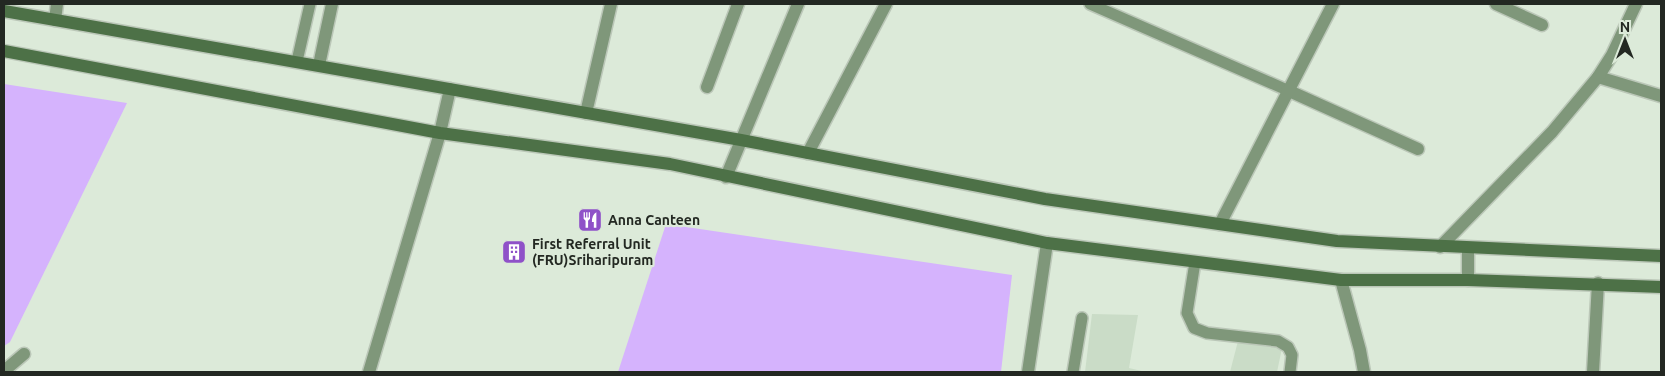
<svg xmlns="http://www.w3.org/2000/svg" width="1665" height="376" viewBox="0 0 1665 376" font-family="Ubuntu,sans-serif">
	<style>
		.built { fill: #cadcc7 }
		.green { fill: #d5b3fd }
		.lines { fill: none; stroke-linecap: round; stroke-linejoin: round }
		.service-casing { stroke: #bbc7b8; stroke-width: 14 }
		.minor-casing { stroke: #bbc7b8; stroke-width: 15 }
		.tertiary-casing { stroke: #bbc7b8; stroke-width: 15 }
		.secondary-casing { stroke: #bbc7b8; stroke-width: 15 }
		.service { stroke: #7f977a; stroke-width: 11 }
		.minor { stroke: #7f977a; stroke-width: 12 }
		.tertiary { stroke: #7f977a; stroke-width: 12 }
		.secondary { stroke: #4d7147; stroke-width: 12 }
		.labels { text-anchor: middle; stroke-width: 4.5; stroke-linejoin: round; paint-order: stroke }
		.poi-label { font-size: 14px; font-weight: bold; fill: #232822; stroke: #dcead9; text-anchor: start }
	</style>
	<rect width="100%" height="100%" fill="#dcead9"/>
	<g class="built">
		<path d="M 1092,314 L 1138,315 L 1129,368 L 1146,372 L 1085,372 Z"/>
		<path d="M 1238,341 L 1282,348 L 1277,372 L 1230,372 Z"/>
	</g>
	<g class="green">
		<path d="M 4,84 L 127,103 L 10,342 L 4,346 Z"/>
		<path d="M 666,224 L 1012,275 L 1001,372 L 618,372 Z"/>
	</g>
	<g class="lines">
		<defs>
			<g id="service">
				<path d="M 1090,4 L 1287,90"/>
				<path d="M 297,61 L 310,4"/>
				<path d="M 1195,262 L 1187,313 L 1194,328 L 1207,333 L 1278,341 L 1288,347 L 1292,355 L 1290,372"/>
				<path d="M 1073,372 L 1082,318"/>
			</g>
			<g id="minor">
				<path d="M 1496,4 L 1542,25"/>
				<path d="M 55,20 L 57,4"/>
				<path d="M 319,65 L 332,4"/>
				<path d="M 1598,77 L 1661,96"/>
				<path d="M 707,87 L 738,4"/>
				<path d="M 1287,90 L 1418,149"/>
				<path d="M 586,113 L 611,4"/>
				<path d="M 808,153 L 886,4"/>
				<path d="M 1220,224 L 1333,4"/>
				<path d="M 1440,247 L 1552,132 L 1598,77 L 1612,55 L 1636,4"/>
				<path d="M 1341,280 L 1360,350 L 1364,372"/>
				<path d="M 4,371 L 24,354"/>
				<path d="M 369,372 L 440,133 L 450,89"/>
				<path d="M 1028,372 L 1047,243"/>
				<path d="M 1593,372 L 1598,283"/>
			</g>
			<g id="tertiary">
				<path d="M 726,177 L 798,4"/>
				<path d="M 1468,248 L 1468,280"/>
			</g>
			<g id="secondary">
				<path d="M 4,11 L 741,140 L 1045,199 L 1337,241 L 1661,256"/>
				<path d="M 4,51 L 440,133 L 670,164 L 1047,243 L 1341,280 L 1468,280 L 1661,287"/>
			</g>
		</defs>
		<use href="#service" class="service-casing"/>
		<use href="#minor" class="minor-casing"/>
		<use href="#tertiary" class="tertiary-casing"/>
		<use href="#secondary" class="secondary-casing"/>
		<use href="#service" class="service"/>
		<use href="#minor" class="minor"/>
		<use href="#tertiary" class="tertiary"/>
		<use href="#secondary" class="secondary"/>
	</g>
	<defs>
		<symbol id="restaurant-square" viewBox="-11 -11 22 22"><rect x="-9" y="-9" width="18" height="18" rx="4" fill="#8f51c8" stroke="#dcead9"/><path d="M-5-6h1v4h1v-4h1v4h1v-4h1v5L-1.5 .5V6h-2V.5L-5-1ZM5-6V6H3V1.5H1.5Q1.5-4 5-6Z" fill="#fff"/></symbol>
		<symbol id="building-square" viewBox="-11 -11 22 22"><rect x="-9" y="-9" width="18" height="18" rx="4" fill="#8f51c8" stroke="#dcead9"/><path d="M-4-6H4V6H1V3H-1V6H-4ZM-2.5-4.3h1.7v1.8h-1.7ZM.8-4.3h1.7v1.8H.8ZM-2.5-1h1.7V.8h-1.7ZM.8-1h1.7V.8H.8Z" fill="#fff"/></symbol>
	</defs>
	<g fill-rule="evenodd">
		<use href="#restaurant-square" x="576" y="206" width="28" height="28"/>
		<use href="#building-square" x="500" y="238" width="28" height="28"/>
	</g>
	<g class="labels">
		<g class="poi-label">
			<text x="608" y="225">Anna Canteen</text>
			<text x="532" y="249">First Referral Unit<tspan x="532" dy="16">(FRU)Sriharipuram</tspan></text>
		</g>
	</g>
	<rect width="1665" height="376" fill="none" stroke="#232822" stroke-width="10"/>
	<g transform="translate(1625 40)" stroke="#dcead9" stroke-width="4" paint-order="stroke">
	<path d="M0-4L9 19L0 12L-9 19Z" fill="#232822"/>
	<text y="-8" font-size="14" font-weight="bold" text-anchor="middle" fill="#232822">N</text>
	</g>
</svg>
